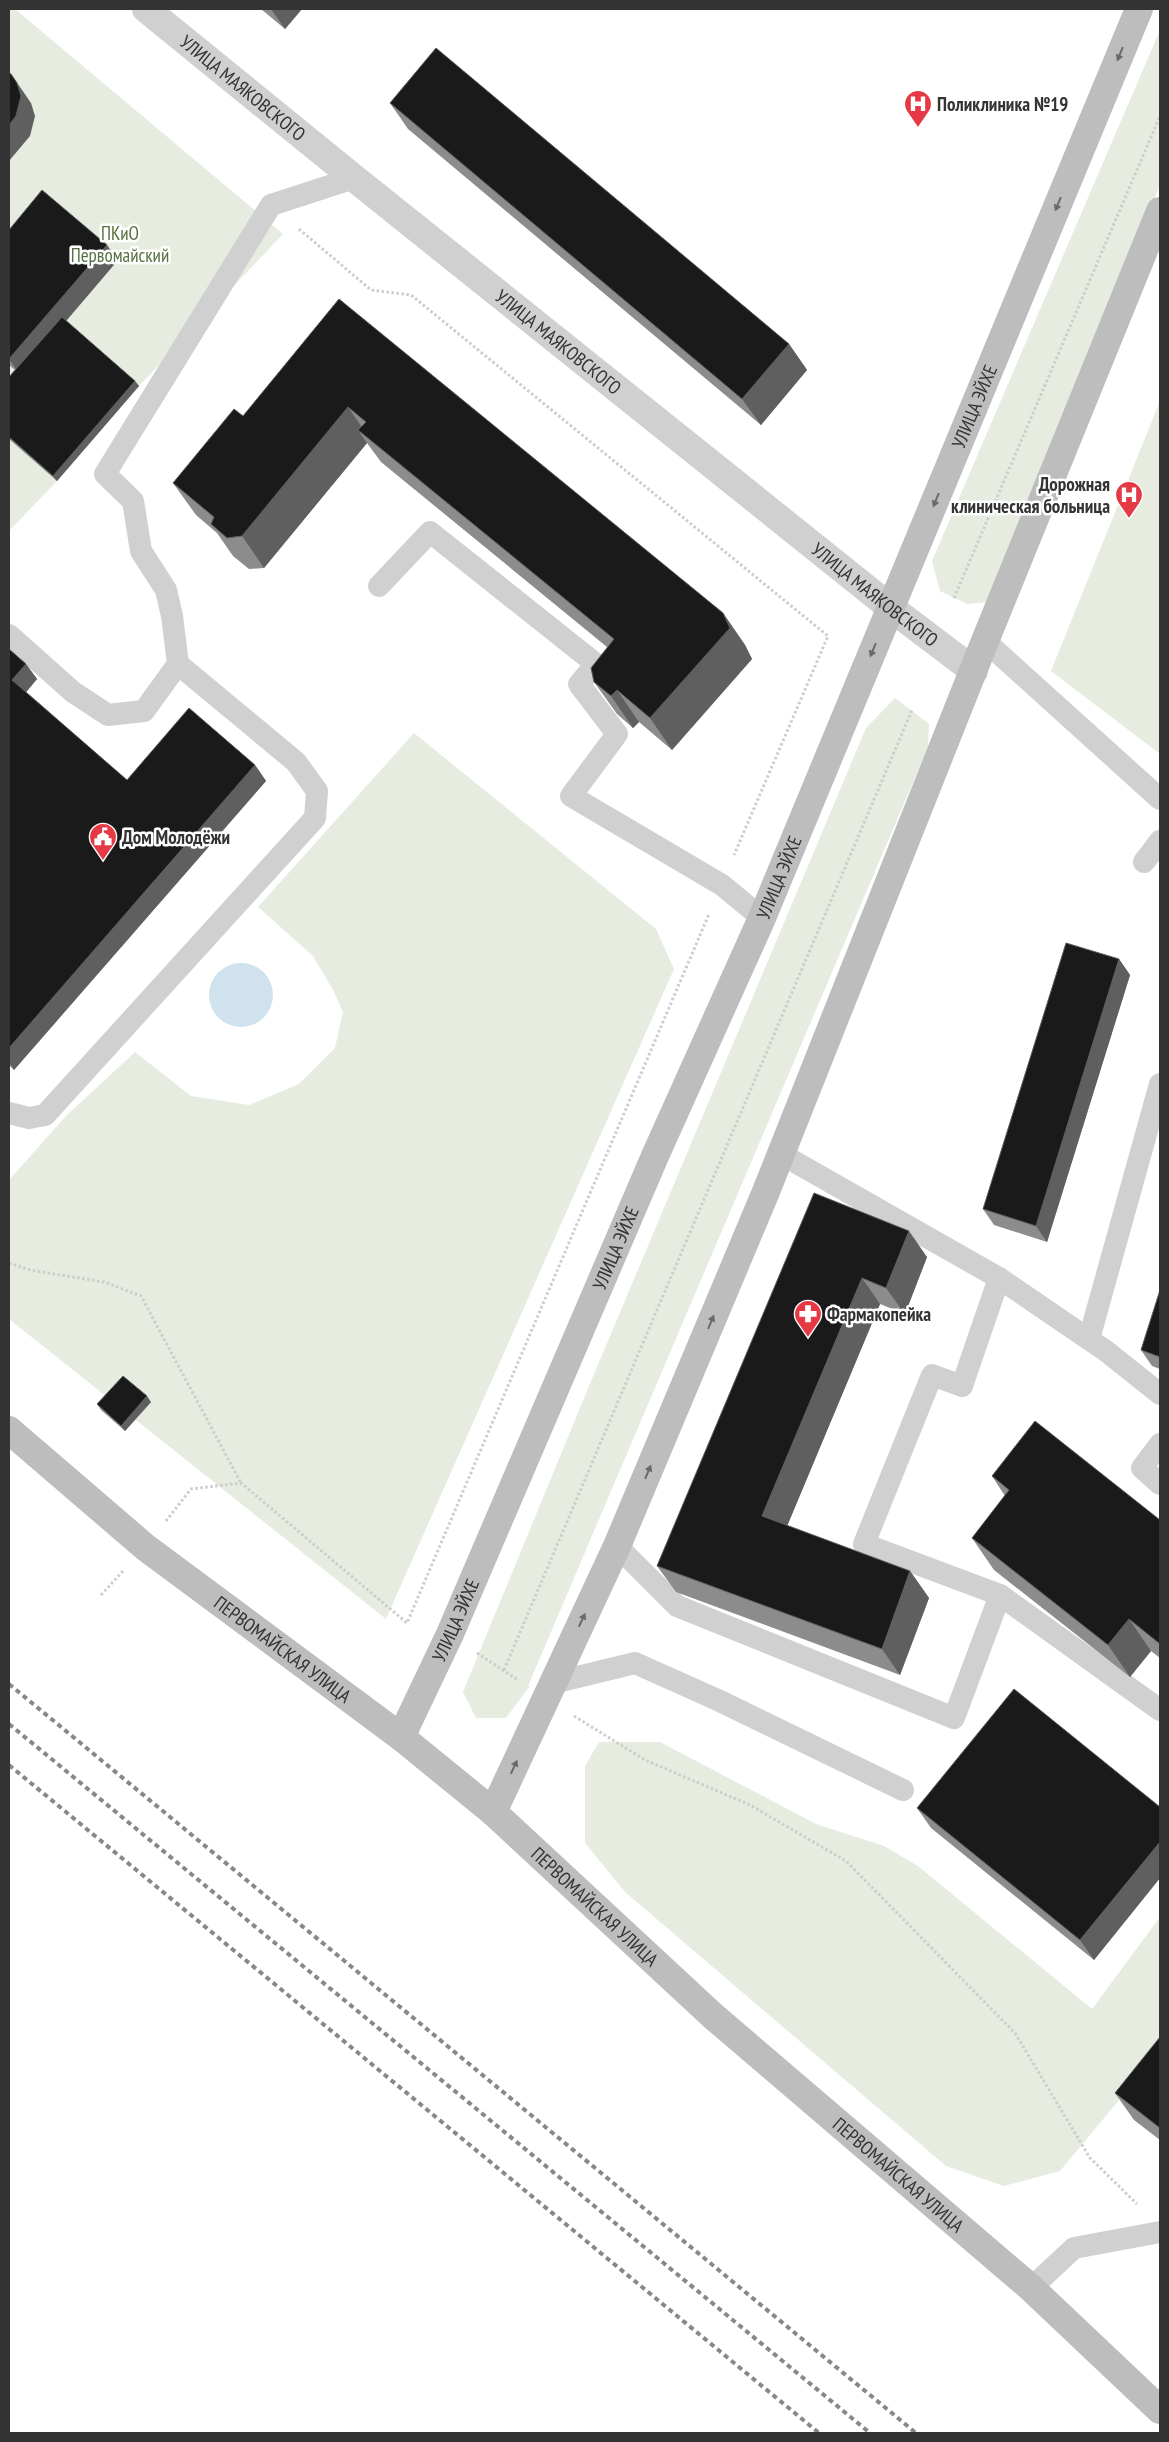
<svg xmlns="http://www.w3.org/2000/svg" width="1169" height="2442" viewBox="0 0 1169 2442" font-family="'PT Sans Narrow',sans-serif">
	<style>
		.green { fill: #e6ecdf }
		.water { fill: #cfe2ee }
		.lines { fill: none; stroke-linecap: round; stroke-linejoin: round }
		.path { stroke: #cdcdcd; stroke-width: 3; stroke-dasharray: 2.5 2.5; stroke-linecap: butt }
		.service { stroke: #d0d0d0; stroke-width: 22 }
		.minor { stroke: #d0d0d0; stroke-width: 28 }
		.secondary { stroke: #bdbdbd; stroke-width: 28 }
		.rail { stroke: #888; stroke-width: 4; stroke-dasharray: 5 4; stroke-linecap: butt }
		.wall { fill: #8c8c8c }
		.shaded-wall { fill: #5f5f5f }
		.building { fill: #1a1a1a; stroke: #5f5f5f }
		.oneway { fill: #6a6a6a }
		.labels { text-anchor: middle; stroke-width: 5; stroke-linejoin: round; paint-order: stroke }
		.street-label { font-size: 19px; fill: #333; stroke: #fff }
		.poi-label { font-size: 19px; font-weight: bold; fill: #333; stroke: #fff; text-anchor: start }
		.park-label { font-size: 19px; fill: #56703f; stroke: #fff }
	</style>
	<rect width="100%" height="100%" fill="#fff"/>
	<g class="green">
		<path d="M 9,9 L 15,9 L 283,234 L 139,386 L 57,481 L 9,531 Z"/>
		<path d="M 1160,30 L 1160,185 L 990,602 L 967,604 L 940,591 L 932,561 Z"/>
		<path d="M 1160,401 L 1160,754 L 1051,671 Z"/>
		<path d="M 895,698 L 929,724 L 928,747 L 528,1686 L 530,1686 L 506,1718 L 476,1718 L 463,1692 L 589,1386 L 866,728 Z"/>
		<path d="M 414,733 L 656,929 L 674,969 L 386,1619 L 9,1319 L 9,1180 L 66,1116 L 135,1052 L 191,1096 L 249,1105 L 299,1084 L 335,1048 L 343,1012 L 333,990 L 313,956 L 258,907 Z"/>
		<path d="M 599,1742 L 660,1742 L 816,1824 L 884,1846 L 918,1866 L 1092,2009 L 1160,1917 L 1160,2051 L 1060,2171 L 1004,2186 L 946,2166 L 625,1892 L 585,1843 L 585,1766 Z"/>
	</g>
	<circle class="water" cx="241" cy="995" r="32"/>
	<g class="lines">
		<g class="path">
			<path d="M 299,229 L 371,290 L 411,295 L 828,636 L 734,855"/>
			<path d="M 954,598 L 1160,116"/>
			<path d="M 9,1263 L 30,1270 L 104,1282 L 141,1296 L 241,1483"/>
			<path d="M 166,1521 L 191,1489 L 241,1483 L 407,1623 L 709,914"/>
			<path d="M 101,1595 L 123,1571"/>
			<path d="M 477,1653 L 518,1680"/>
			<path d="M 504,1670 L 912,710"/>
			<path d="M 574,1716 L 645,1760 L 750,1805 L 846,1861 L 1015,2033 L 1090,2158 L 1137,2204"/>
		</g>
		<g class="service">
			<path d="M 379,586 L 430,532 L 596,664 L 579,684 L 617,734 L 571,796 L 722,885 L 762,918"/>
			<path d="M 9,635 L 73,692 L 108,715 L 144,711 L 178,664"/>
			<path d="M 985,641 L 1160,799"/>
			<path d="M 1144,862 L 1160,841"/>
			<path d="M 9,1113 L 29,1118 L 45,1115 L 315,818 L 317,791 L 296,762 L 178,664 L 172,616 L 166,590 L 141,551 L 133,501 L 105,474 L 271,205 L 354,178"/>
			<path d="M 781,1154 L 999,1278 L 1106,1351 L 1160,1394"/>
			<path d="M 999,1278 L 962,1386 L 932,1375 L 864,1544 L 1000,1595 L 1160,1710"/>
			<path d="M 1089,1339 L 1160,1084"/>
			<path d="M 1160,1444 L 1142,1468 L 1160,1484"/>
			<path d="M 617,1546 L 677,1606 L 954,1718 L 1000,1595"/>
			<path d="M 553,1683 L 635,1663 L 720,1701 L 903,1790"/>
			<path d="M 1031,2288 L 1074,2248 L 1160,2232"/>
		</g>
		<path class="minor" id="s1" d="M 146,9 L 354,178 L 891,608 L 974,671"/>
		<g class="secondary">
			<path id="s2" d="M 9,1430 L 145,1547 L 401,1737 L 493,1812 L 713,2016 L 1031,2288 L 1160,2410"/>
			<path id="s3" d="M 401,1737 L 450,1634 L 655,1156 L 762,918 L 1139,9"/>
			<path d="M 493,1812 L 617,1546 L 765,1194 L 985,641 L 1160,211"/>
		</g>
		<g class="rail">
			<path d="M 9,1684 L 916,2433"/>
			<path d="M 9,1724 L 870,2433"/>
			<path d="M 9,1765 L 819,2433"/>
		</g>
	</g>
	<g class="wall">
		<path d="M 261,9 L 302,9 L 285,29 Z"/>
		<path d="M 390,103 L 789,344 L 807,370 L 761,425 L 408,129 Z"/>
		<path d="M 9,230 L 118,260 L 66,321 L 135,381 L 139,386 L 57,481 L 9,439 L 9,377 L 15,370 L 9,365 Z"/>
		<path d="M 339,299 L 723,613 L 745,645 L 752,659 L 672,750 L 639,722 L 633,728 L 617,714 L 594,682 L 607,647 L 381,462 L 367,443 L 264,568 L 249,569 L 233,556 L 217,533 L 196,515 L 173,483 L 243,416 Z"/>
		<path d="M 9,649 L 26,664 L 37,679 L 26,692 L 127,780 L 255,765 L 266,781 L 14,1070 L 9,1065 Z"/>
		<path d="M 1119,959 L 1130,975 L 1047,1242 L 994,1225 L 983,1209 Z"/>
		<path d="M 814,1193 L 927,1257 L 905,1314 L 880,1304 L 787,1526 L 910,1571 L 929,1598 L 900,1675 L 676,1592 L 657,1566 Z"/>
		<path d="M 1160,1290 L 1160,1369 L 1152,1366 L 1141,1350 Z"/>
		<path d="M 151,1402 L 125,1431 L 101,1410 L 97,1404 Z"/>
		<path d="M 992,1476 L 1160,1520 L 1160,1658 L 1151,1651 L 1130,1677 L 994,1570 L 972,1538 L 1005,1496 Z"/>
		<path d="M 1160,1807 L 1160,1878 L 1094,1960 L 931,1828 L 917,1808 Z"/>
		<path d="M 1160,2037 L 1160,2140 L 1134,2120 L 1115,2093 Z"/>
	</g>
	<g class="shaded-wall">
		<path d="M 271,9 L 302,9 L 285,29 Z"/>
		<path d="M 11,74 L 31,103 L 35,116 L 30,136 L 9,161 L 9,125 Z"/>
		<path d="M 107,245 L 118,260 L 20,375 L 9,359 Z"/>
		<path d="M 789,344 L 807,370 L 761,425 L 742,399 Z"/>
		<path d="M 135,381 L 139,386 L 57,481 L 53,476 Z"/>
		<path d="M 348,407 L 370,439 L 358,430 L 367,443 L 264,568 L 242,536 Z"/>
		<path d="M 723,613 L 745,645 L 752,659 L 672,750 L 650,718 Z"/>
		<path d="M 26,664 L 37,679 L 23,696 L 12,680 Z"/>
		<path d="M 617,690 L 639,722 L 633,728 L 611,696 Z"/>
		<path d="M 255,765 L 266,781 L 14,1070 L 9,1062 L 9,1048 Z"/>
		<path d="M 1119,959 L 1130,975 L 1047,1242 L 1036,1226 Z"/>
		<path d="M 909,1231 L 927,1257 L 905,1314 L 886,1288 Z"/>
		<path d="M 862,1278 L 880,1304 L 780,1543 L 762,1516 Z"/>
		<path d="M 147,1396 L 151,1402 L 125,1431 L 121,1426 Z"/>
		<path d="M 910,1571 L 929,1598 L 900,1675 L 882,1649 Z"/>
		<path d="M 1129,1619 L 1151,1651 L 1130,1677 L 1108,1645 Z"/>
		<path d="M 1160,1842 L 1160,1878 L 1094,1960 L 1080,1940 Z"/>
	</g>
	<g class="building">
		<path d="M 436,48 L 789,344 L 742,399 L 390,103 Z"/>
		<path d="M 9,73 L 11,74 L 17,83 L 21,96 L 16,116 L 9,125 Z"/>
		<path d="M 42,190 L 107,245 L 9,359 L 9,230 Z"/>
		<path d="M 339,299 L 723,613 L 730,628 L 650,718 L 617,690 L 611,696 L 594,682 L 591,668 L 614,639 L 358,430 L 366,422 L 348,407 L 242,536 L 227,538 L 211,524 L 214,517 L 173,483 L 234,409 L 243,416 Z"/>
		<path d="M 62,317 L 135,381 L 53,476 L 9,437 L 9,377 Z"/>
		<path d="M 9,649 L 26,664 L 12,680 L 127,780 L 189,708 L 255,765 L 9,1048 Z"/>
		<path d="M 1066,943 L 1119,959 L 1036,1226 L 983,1209 Z"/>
		<path d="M 814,1193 L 909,1231 L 886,1288 L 862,1278 L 762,1516 L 910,1571 L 882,1649 L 657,1566 Z"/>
		<path d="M 1160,1290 L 1160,1357 L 1141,1350 Z"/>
		<path d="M 123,1376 L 147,1396 L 121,1426 L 97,1404 Z"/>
		<path d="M 1035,1421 L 1160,1520 L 1160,1644 L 1129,1619 L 1108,1645 L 972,1538 L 1009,1490 L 992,1476 Z"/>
		<path d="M 1014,1689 L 1160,1807 L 1160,1842 L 1080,1940 L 917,1808 Z"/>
		<path d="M 1160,2037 L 1160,2128 L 1115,2093 Z"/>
	</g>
	<defs><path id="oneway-solid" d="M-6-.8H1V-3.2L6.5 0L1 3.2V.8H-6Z" transform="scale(1.25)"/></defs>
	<g class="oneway">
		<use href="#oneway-solid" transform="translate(1120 54) rotate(112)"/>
		<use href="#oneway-solid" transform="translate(1058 204) rotate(112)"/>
		<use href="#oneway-solid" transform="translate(936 500) rotate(112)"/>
		<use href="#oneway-solid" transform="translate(873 650) rotate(113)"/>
		<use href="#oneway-solid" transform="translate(711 1322) rotate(-67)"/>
		<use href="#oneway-solid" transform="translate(648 1472) rotate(-67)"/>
		<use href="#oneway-solid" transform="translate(582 1620) rotate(-65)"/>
		<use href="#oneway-solid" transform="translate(514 1767) rotate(-65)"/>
	</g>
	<defs>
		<symbol id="hospital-pin" viewBox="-11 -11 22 30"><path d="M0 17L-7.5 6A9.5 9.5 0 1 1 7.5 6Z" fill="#e63946" stroke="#fff"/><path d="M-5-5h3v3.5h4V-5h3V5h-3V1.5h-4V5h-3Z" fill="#fff"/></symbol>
		<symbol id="civic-pin" viewBox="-11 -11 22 30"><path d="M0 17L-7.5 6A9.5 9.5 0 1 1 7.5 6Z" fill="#e63946" stroke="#fff"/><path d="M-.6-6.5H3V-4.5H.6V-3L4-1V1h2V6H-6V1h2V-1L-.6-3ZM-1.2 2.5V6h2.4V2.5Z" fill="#fff"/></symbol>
		<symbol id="pharmacy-pin" viewBox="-11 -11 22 30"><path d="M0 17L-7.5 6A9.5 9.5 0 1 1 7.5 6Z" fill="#e63946" stroke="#fff"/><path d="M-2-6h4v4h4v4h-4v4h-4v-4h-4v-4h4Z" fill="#fff"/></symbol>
	</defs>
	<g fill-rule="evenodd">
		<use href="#hospital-pin" x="902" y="88" width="32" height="43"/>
		<use href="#hospital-pin" x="1113" y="479" width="32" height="43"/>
		<use href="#civic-pin" x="87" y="821" width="32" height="43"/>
		<use href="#pharmacy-pin" x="792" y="1298" width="32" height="43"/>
	</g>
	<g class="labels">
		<g class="street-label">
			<text dy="7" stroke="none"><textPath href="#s1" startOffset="125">УЛИЦА МАЯКОВСКОГО</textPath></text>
			<text dy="7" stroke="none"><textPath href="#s1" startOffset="530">УЛИЦА МАЯКОВСКОГО</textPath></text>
			<text dy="7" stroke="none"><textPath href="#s3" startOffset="1449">УЛИЦА ЭЙХЕ</textPath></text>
			<text dy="7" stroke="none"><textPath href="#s1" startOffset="935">УЛИЦА МАЯКОВСКОГО</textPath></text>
			<text dy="7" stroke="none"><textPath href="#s3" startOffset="939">УЛИЦА ЭЙХЕ</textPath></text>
			<text dy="7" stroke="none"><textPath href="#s3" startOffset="534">УЛИЦА ЭЙХЕ</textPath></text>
			<text dy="7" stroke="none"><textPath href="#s3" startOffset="129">УЛИЦА ЭЙХЕ</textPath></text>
			<text dy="7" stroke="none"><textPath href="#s2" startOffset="351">ПЕРВОМАЙСКАЯ УЛИЦА</textPath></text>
			<text dy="7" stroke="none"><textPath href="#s2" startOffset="756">ПЕРВОМАЙСКАЯ УЛИЦА</textPath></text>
			<text dy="7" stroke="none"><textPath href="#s2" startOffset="1161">ПЕРВОМАЙСКАЯ УЛИЦА</textPath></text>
		</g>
		<g class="poi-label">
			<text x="937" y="111">Поликлиника №19</text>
			<text x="1110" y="491" text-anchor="end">Дорожная<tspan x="1110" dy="22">клиническая больница</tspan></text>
			<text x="122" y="844">Дом Молодёжи</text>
			<text x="827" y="1321">Фармакопейка</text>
		</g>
		<g class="park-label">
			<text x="120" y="240">ПКиО<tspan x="120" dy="22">Первомайский</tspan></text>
		</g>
	</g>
	<rect width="1169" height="2442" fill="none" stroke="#333333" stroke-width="20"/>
</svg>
